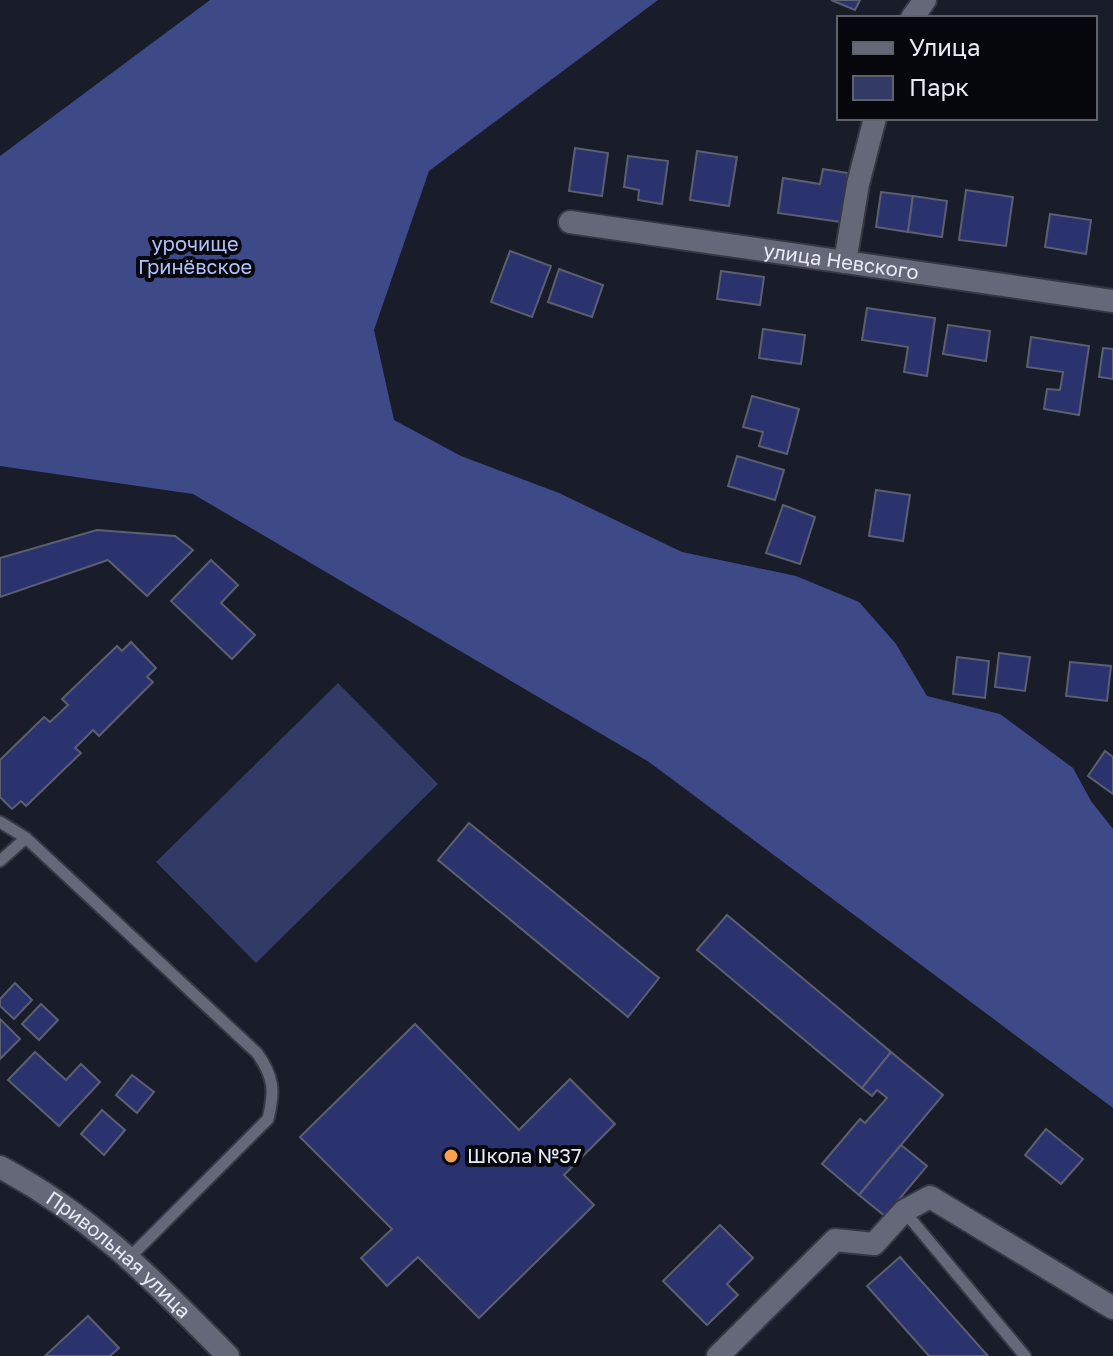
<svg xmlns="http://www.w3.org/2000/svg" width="1113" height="1356" viewBox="0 0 1113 1356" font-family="'Golos Text',sans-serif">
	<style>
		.green { fill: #323b66 }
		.forest { fill: #3e4987 }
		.building { fill: #2b336f; stroke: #5b5f70; stroke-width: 2 }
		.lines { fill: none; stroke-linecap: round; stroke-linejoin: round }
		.service-casing { stroke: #373844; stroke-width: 15 }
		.minor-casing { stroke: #373844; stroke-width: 26 }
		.service { stroke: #646879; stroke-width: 11 }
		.minor { stroke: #646879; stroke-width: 22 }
		.poi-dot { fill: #f7a248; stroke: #06070c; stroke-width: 3 }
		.labels { text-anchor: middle; stroke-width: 8; stroke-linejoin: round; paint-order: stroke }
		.park-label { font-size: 20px; fill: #b4c1f9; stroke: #06070c }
		.street-label { font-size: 20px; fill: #e9ebf5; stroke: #06070c }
		.poi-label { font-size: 20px; fill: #e9ebf5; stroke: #06070c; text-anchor: start }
	</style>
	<rect width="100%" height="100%" fill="#191c29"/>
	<path class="green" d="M 338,683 L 438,784 L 256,963 L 156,862 Z"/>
	<path class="forest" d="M 210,0 L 658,0 L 429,171 L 374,330 L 394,420 L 461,456 L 559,493 L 682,552 L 796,576 L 859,602 L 896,644 L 927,696 L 1000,714 L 1073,768 L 1091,801 L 1113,829 L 1113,1108 L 649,762 L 193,494 L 0,466 L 0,156 Z"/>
	<g class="building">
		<path d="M 831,0 L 860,0 L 855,10 Z"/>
		<path d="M 575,148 L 608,153 L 602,196 L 569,191 Z"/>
		<path d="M 697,151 L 737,157 L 729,206 L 690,200 Z"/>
		<path d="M 628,156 L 668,161 L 662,204 L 638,200 L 639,190 L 624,187 Z"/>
		<path d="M 823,169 L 848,173 L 841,222 L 778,213 L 783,178 L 820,184 Z"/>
		<path d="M 966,190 L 1013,197 L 1006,246 L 959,240 Z"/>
		<path d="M 881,192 L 913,196 L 908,232 L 876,227 Z"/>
		<path d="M 913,196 L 947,201 L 942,237 L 908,232 Z"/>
		<path d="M 1050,214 L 1091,220 L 1086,254 L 1045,247 Z"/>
		<path d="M 510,251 L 551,266 L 532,317 L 491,302 Z"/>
		<path d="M 559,269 L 603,285 L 592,317 L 548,302 Z"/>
		<path d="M 721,271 L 764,277 L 760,305 L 717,299 Z"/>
		<path d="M 867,308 L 935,318 L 927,376 L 904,372 L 908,347 L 862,340 Z"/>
		<path d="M 948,325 L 990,331 L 986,361 L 943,354 Z"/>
		<path d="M 763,329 L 805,335 L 801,364 L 759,358 Z"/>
		<path d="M 1031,337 L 1089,346 L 1079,415 L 1044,409 L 1047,389 L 1060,390 L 1063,372 L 1027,367 Z"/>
		<path d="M 1103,348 L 1113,349 L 1113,379 L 1099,377 Z"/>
		<path d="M 752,396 L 799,409 L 787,454 L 759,446 L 763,432 L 743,427 Z"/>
		<path d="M 737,456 L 784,470 L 775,500 L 728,486 Z"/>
		<path d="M 876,490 L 910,495 L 903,541 L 869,536 Z"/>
		<path d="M 783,505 L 815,517 L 800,564 L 766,553 Z"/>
		<path d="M 97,530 L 175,536 L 193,550 L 147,596 L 108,560 L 0,597 L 0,558 Z"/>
		<path d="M 211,560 L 238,585 L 221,603 L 255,635 L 232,659 L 171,601 Z"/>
		<path d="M 131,642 L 156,668 L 147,677 L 153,682 L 99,736 L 93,730 L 75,748 L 81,753 L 26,806 L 21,801 L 12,809 L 0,797 L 0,760 L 44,717 L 50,722 L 68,705 L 62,699 L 117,646 L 122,651 Z"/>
		<path d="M 999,653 L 1030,657 L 1025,691 L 995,687 Z"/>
		<path d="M 957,657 L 989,661 L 985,698 L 953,694 Z"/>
		<path d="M 1070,662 L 1111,666 L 1107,701 L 1066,696 Z"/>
		<path d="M 1105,751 L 1113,757 L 1113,794 L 1088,776 Z"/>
		<path d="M 469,823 L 659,978 L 628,1017 L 438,860 Z"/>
		<path d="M 727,915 L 891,1052 L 862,1088 L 697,950 Z"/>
		<path d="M 15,983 L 32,1000 L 14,1019 L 0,1006 L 0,999 Z"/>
		<path d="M 41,1004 L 58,1020 L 39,1040 L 22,1024 Z"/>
		<path d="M 0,1019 L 20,1039 L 0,1059 Z"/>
		<path d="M 415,1024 L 519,1130 L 570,1079 L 615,1124 L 564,1175 L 594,1205 L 479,1318 L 418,1257 L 387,1286 L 361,1258 L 392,1229 L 300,1137 Z"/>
		<path d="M 35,1052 L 66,1080 L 81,1064 L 100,1082 L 59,1126 L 8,1080 Z"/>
		<path d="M 891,1052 L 943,1095 L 859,1195 L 822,1164 L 860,1119 L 865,1123 L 887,1098 L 877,1090 L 872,1096 L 862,1088 Z"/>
		<path d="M 132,1075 L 154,1092 L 137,1113 L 116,1095 Z"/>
		<path d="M 102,1110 L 125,1130 L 104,1155 L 81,1134 Z"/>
		<path d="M 1046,1129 L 1083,1159 L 1061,1184 L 1025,1155 Z"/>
		<path d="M 901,1145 L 927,1166 L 885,1216 L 859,1195 Z"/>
		<path d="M 720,1225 L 753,1258 L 727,1284 L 738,1295 L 707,1325 L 663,1281 Z"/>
		<path d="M 900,1257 L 988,1356 L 929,1356 L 867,1286 Z"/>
		<path d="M 88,1316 L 119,1348 L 110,1356 L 45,1356 Z"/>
	</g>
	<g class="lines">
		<defs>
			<g id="service">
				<path d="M 0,822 L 26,838 L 257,1053 C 274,1077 275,1091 268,1119 L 130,1257"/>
				<path d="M 0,861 L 26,838"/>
				<path d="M 904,1211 L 1025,1356"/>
			</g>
			<g id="minor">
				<path d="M 912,18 L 925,0"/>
				<path id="s1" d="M 570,222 L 1113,301"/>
				<path d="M 845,262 L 858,184 L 875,118"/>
				<path id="s2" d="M 0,1167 C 95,1218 153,1280 228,1356"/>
				<path d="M 718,1356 L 835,1240 L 874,1244 L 904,1211 L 930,1197 L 1113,1308"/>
			</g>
		</defs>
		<use href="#service" class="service-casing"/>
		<use href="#minor" class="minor-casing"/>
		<use href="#service" class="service"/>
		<use href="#minor" class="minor"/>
	</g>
	<circle class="poi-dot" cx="451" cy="1156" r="8"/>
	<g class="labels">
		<g class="park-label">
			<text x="195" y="251">урочище<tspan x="195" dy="23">Гринёвское</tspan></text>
		</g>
		<g class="street-label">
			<text dy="7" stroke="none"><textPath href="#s1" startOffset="274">улица Невского</textPath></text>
			<text dy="7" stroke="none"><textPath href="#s2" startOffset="148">Привольная улица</textPath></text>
		</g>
		<g class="poi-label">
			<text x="467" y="1163">Школа №37</text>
		</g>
	</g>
	<rect x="837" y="16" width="260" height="104" fill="#06070c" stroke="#616269" stroke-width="2"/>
	<rect x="853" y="42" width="40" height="12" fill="#646879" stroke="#616269" stroke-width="2"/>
	<text x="909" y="56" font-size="24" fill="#e9ebf5">Улица</text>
	<rect x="853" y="76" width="40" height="24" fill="#323b66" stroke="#616269" stroke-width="2"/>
	<text x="909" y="96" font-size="24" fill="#e9ebf5">Парк</text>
</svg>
